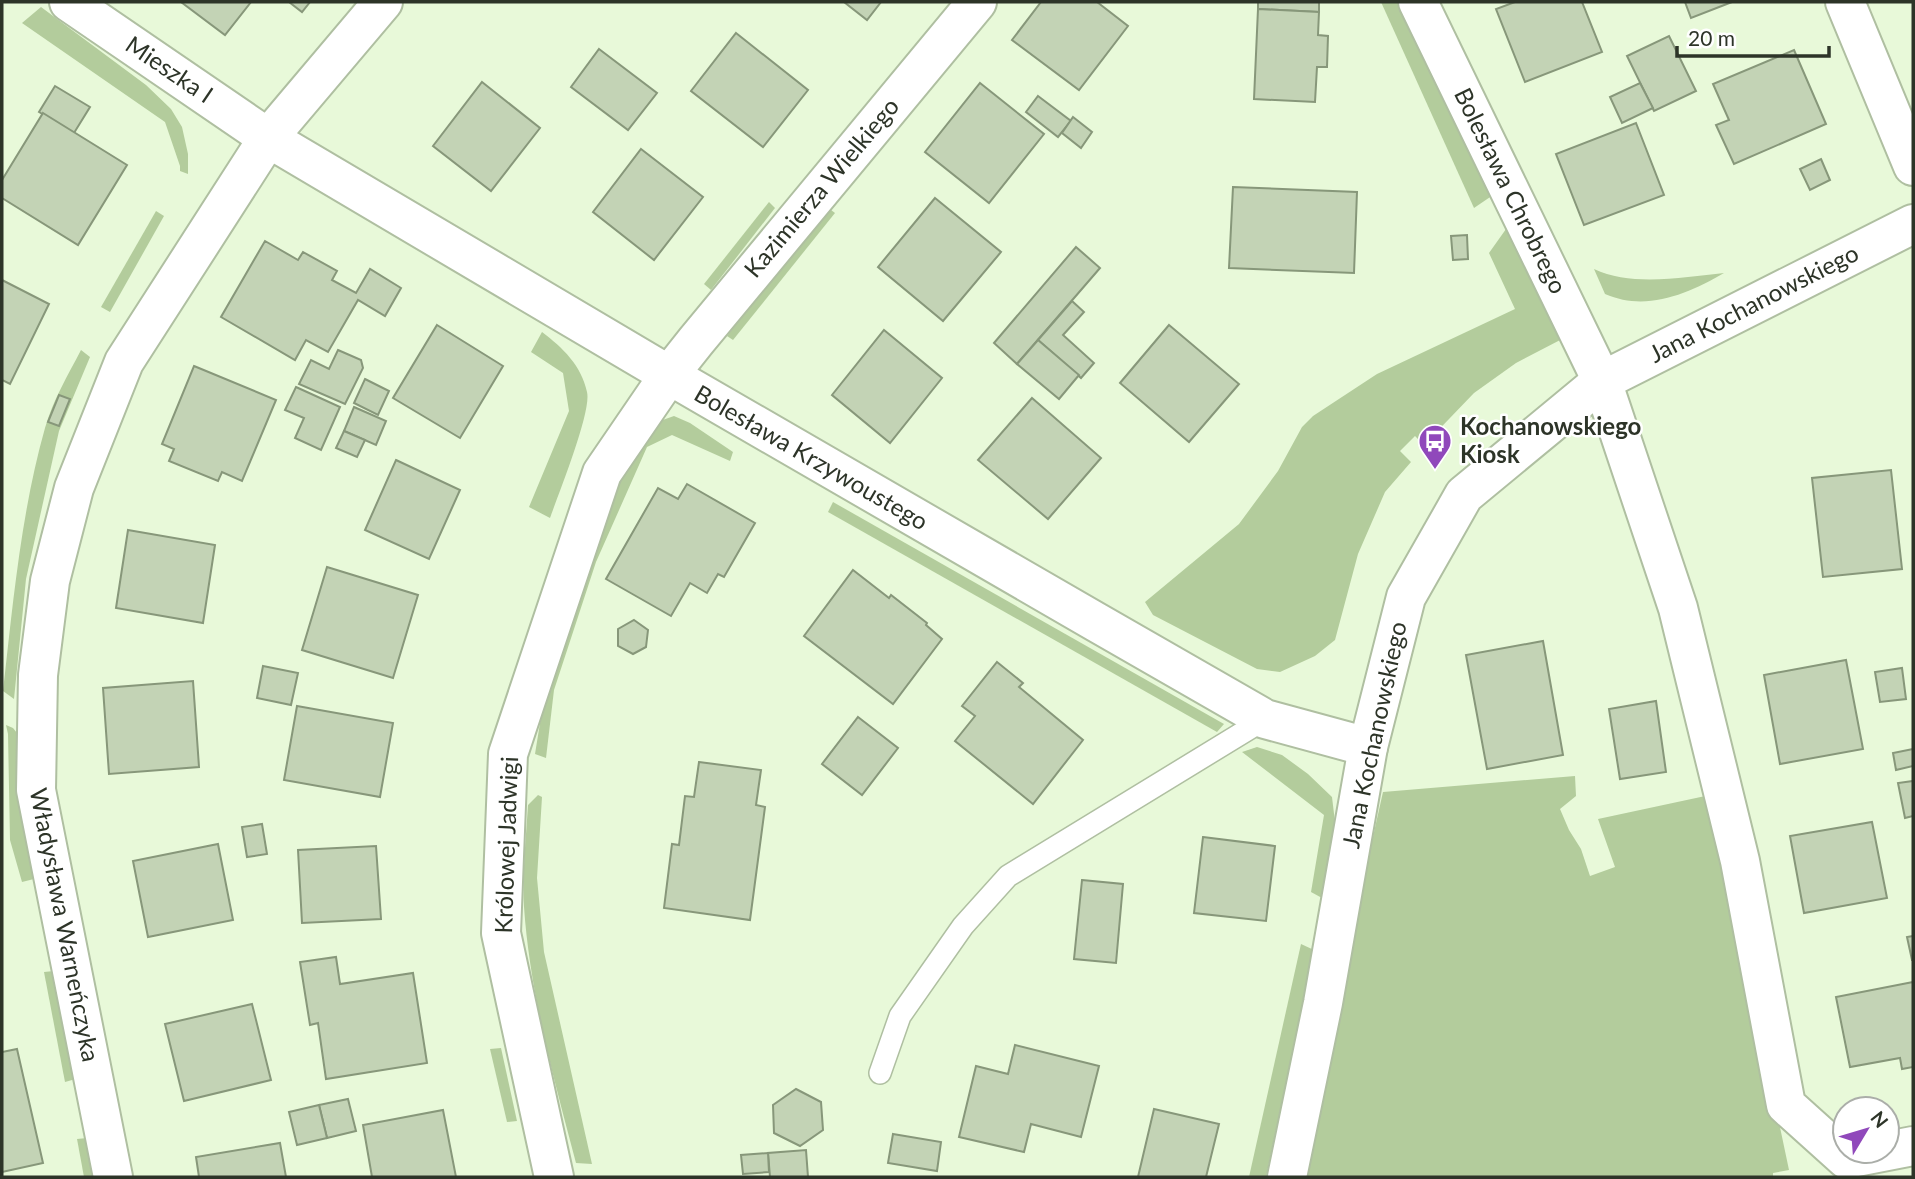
<svg xmlns="http://www.w3.org/2000/svg" width="1915" height="1179" viewBox="0 0 1915 1179" font-family="Lato,sans-serif">
	<style>
		.green { fill: #b3cc9c }
		.building { fill: #c3d3b5; stroke: #87977a; stroke-width: 2 }
		.lines { fill: none; stroke-linecap: round; stroke-linejoin: round }
		.service-casing { stroke: #afbfa1; stroke-width: 24 }
		.minor-casing { stroke: #afbfa1; stroke-width: 42 }
		.service { stroke: #fff; stroke-width: 21 }
		.minor { stroke: #fff; stroke-width: 38 }
		.labels { text-anchor: middle; stroke-width: 5; stroke-linejoin: round; paint-order: stroke }
		.street-label { font-size: 24px; fill: #2d3428; stroke: #fff }
		.poi-label { font-size: 24px; font-weight: bold; fill: #2d3428; stroke: #fff; text-anchor: start }
	</style>
	<rect width="100%" height="100%" fill="#e8f9d9"/>
	<g class="green">
		<path d="M 1381,2 L 1405,2 L 1496,193 L 1474,208 Z"/>
		<path d="M 41,7 L 146,85 L 171,109 L 182,127 L 188,154 L 188,174 L 180,171 L 180,166 L 165,122 L 22,23 Z"/>
		<path d="M 769,202 L 775,208 L 711,290 L 704,284 Z"/>
		<path d="M 827,207 L 835,213 L 733,340 L 727,336 Z"/>
		<path d="M 156,211 L 164,216 L 110,312 L 101,307 Z"/>
		<path d="M 1511,222 L 1564,338 L 1516,363 L 1474,393 L 1424,445 L 1415,436 L 1400,451 L 1411,462 L 1385,492 L 1358,554 L 1335,640 L 1315,656 L 1280,672 L 1257,669 L 1153,615 L 1145,602 L 1239,524 L 1278,471 L 1302,427 L 1313,416 L 1377,374 L 1515,309 L 1489,253 Z"/>
		<path d="M 1594,269 C 1632,287 1684,277 1724,273 C 1688,294 1646,312 1605,294 Z"/>
		<path d="M 542,332 C 563,348 581,365 587,392 C 592,411 558,495 550,518 L 529,507 L 569,411 L 563,373 L 531,352 Z"/>
		<path d="M 81,350 L 90,357 L 59,431 L 26,579 L 14,699 L 3,691 C 13,603 21,513 45,428 C 53,400 68,375 81,350 Z"/>
		<path d="M 674,416 L 690,423 L 733,452 L 730,461 L 672,435 L 647,447 L 596,562 L 554,690 L 546,758 L 535,754 L 545,692 L 624,460 L 657,422 Z"/>
		<path d="M 833,502 L 1224,724 L 1217,732 L 828,512 Z"/>
		<path d="M 6,725 L 13,728 L 17,733 L 20,777 L 34,879 L 22,882 L 10,840 L 8,734 Z"/>
		<path d="M 1257,747 L 1282,755 L 1308,774 L 1332,797 L 1335,822 L 1322,898 L 1311,892 L 1324,815 L 1242,752 Z"/>
		<path d="M 1575,776 L 1576,796 L 1560,809 L 1569,830 L 1581,849 L 1590,876 L 1615,867 L 1598,819 L 1710,795 L 1789,1170 L 1773,1173 L 1773,1177 L 1304,1177 L 1332,1020 L 1383,792 Z"/>
		<path d="M 538,795 L 542,797 L 537,878 L 544,952 L 592,1164 L 576,1163 C 554,1079 530,994 524,907 C 522,873 526,839 528,805 Z"/>
		<path d="M 1301,944 L 1314,950 L 1266,1177 L 1249,1177 Z"/>
		<path d="M 54,971 L 86,1076 L 65,1082 L 44,972 Z"/>
		<path d="M 501,1048 L 517,1121 L 507,1122 L 490,1049 Z"/>
		<path d="M 97,1137 L 104,1177 L 84,1177 L 77,1139 Z"/>
	</g>
	<g class="building">
		<path d="M 181,2 L 251,2 L 225,35 Z"/>
		<path d="M 289,2 L 310,2 L 302,12 Z"/>
		<path d="M 844,2 L 881,2 L 867,20 Z"/>
		<path d="M 1041,2 L 1097,2 L 1128,26 L 1079,90 L 1012,40 Z"/>
		<path d="M 1258,2 L 1319,2 L 1319,12 L 1258,9 Z"/>
		<path d="M 1515,2 L 1582,2 L 1602,52 L 1525,82 L 1496,9 Z"/>
		<path d="M 1685,2 L 1732,2 L 1691,18 Z"/>
		<path d="M 1258,9 L 1319,12 L 1318,35 L 1328,36 L 1327,67 L 1317,67 L 1315,102 L 1254,99 Z"/>
		<path d="M 736,33 L 808,90 L 763,147 L 691,91 Z"/>
		<path d="M 1669,36 L 1696,91 L 1654,111 L 1627,56 Z"/>
		<path d="M 599,49 L 657,93 L 628,130 L 571,87 Z"/>
		<path d="M 1794,50 L 1826,124 L 1734,164 L 1716,125 L 1729,120 L 1713,84 Z"/>
		<path d="M 482,82 L 540,128 L 491,191 L 433,146 Z"/>
		<path d="M 980,83 L 1044,134 L 989,203 L 925,152 Z"/>
		<path d="M 1640,83 L 1653,108 L 1622,123 L 1610,97 Z"/>
		<path d="M 55,86 L 90,107 L 74,133 L 39,112 Z"/>
		<path d="M 1038,96 L 1071,121 L 1058,137 L 1026,112 Z"/>
		<path d="M 43,113 L 127,165 L 78,245 L 2,198 L 2,180 Z"/>
		<path d="M 1073,117 L 1092,132 L 1081,148 L 1062,133 Z"/>
		<path d="M 1636,123 L 1664,195 L 1584,225 L 1556,154 Z"/>
		<path d="M 641,149 L 703,197 L 654,260 L 593,212 Z"/>
		<path d="M 1821,159 L 1830,180 L 1810,190 L 1800,169 Z"/>
		<path d="M 1233,187 L 1357,192 L 1354,273 L 1229,268 Z"/>
		<path d="M 935,198 L 1001,252 L 943,321 L 878,267 Z"/>
		<path d="M 1467,235 L 1468,259 L 1453,260 L 1451,236 Z"/>
		<path d="M 265,241 L 298,260 L 303,252 L 337,271 L 332,280 L 356,293 L 370,269 L 401,288 L 385,316 L 358,300 L 328,352 L 306,340 L 295,360 L 221,317 Z"/>
		<path d="M 1076,247 L 1100,268 L 1017,364 L 994,343 Z"/>
		<path d="M 2,280 L 49,304 L 10,384 L 2,380 Z"/>
		<path d="M 1072,301 L 1084,312 L 1063,335 L 1094,363 L 1081,378 L 1038,340 Z"/>
		<path d="M 437,325 L 503,366 L 460,438 L 393,398 Z"/>
		<path d="M 1169,325 L 1239,384 L 1189,442 L 1120,383 Z"/>
		<path d="M 884,330 L 942,378 L 890,443 L 832,395 Z"/>
		<path d="M 1038,340 L 1079,375 L 1059,399 L 1017,364 Z"/>
		<path d="M 338,350 L 361,360 L 363,368 L 345,404 L 299,384 L 311,360 L 329,369 Z"/>
		<path d="M 194,366 L 276,400 L 242,481 L 222,472 L 218,481 L 169,461 L 174,449 L 162,444 Z"/>
		<path d="M 365,379 L 389,391 L 378,415 L 354,403 Z"/>
		<path d="M 296,387 L 340,407 L 321,450 L 295,438 L 304,418 L 285,410 Z"/>
		<path d="M 59,395 L 70,399 L 59,426 L 48,422 Z"/>
		<path d="M 1032,398 L 1101,458 L 1048,519 L 978,460 Z"/>
		<path d="M 354,407 L 386,421 L 376,445 L 344,431 Z"/>
		<path d="M 344,431 L 365,440 L 357,457 L 336,448 Z"/>
		<path d="M 396,460 L 460,490 L 429,559 L 365,530 Z"/>
		<path d="M 1891,470 L 1902,569 L 1823,577 L 1812,478 Z"/>
		<path d="M 687,484 L 755,523 L 724,577 L 718,574 L 707,593 L 690,583 L 671,616 L 606,579 L 658,488 L 678,499 Z"/>
		<path d="M 128,530 L 215,545 L 203,623 L 116,608 Z"/>
		<path d="M 327,567 L 418,595 L 393,678 L 302,650 Z"/>
		<path d="M 853,570 L 889,598 L 891,595 L 927,623 L 926,625 L 942,639 L 893,704 L 804,636 Z"/>
		<path d="M 634,620 L 648,630 L 646,647 L 633,654 L 618,646 L 618,629 Z"/>
		<path d="M 1543,641 L 1563,755 L 1487,769 L 1466,655 Z"/>
		<path d="M 1846,660 L 1863,749 L 1780,764 L 1764,675 Z"/>
		<path d="M 997,662 L 1023,683 L 1019,687 L 1083,740 L 1033,804 L 955,741 L 975,716 L 962,706 Z"/>
		<path d="M 263,666 L 298,673 L 291,705 L 257,698 Z"/>
		<path d="M 1902,668 L 1906,699 L 1880,702 L 1875,672 Z"/>
		<path d="M 193,681 L 199,767 L 109,774 L 103,688 Z"/>
		<path d="M 1656,701 L 1666,772 L 1620,779 L 1609,709 Z"/>
		<path d="M 297,706 L 393,723 L 380,797 L 284,780 Z"/>
		<path d="M 858,717 L 898,748 L 862,795 L 822,764 Z"/>
		<path d="M 1913,749 L 1913,766 L 1896,770 L 1893,753 Z"/>
		<path d="M 699,762 L 761,770 L 756,805 L 765,807 L 750,920 L 664,908 L 672,844 L 679,845 L 685,796 L 694,797 Z"/>
		<path d="M 1913,781 L 1913,816 L 1905,818 L 1898,783 Z"/>
		<path d="M 1872,822 L 1887,898 L 1804,913 L 1790,836 Z"/>
		<path d="M 262,824 L 267,854 L 247,857 L 242,827 Z"/>
		<path d="M 1203,837 L 1275,846 L 1266,921 L 1194,913 Z"/>
		<path d="M 218,844 L 233,920 L 148,937 L 133,861 Z"/>
		<path d="M 376,846 L 381,919 L 302,923 L 298,850 Z"/>
		<path d="M 1082,880 L 1123,884 L 1116,963 L 1074,959 Z"/>
		<path d="M 1913,936 L 1913,960 L 1912,960 L 1907,937 Z"/>
		<path d="M 336,957 L 340,984 L 413,973 L 427,1063 L 326,1079 L 318,1023 L 310,1025 L 300,962 Z"/>
		<path d="M 1913,982 L 1913,1067 L 1902,1069 L 1900,1058 L 1850,1067 L 1836,997 Z"/>
		<path d="M 252,1004 L 271,1080 L 184,1101 L 165,1024 Z"/>
		<path d="M 1015,1045 L 1099,1066 L 1081,1137 L 1031,1124 L 1024,1152 L 959,1137 L 976,1066 L 1008,1074 Z"/>
		<path d="M 17,1049 L 43,1163 L 2,1172 L 2,1052 Z"/>
		<path d="M 796,1089 L 821,1102 L 823,1130 L 800,1146 L 774,1133 L 773,1105 Z"/>
		<path d="M 348,1099 L 356,1131 L 327,1138 L 319,1105 Z"/>
		<path d="M 319,1105 L 327,1138 L 297,1145 L 289,1112 Z"/>
		<path d="M 1154,1109 L 1219,1124 L 1206,1177 L 1138,1177 Z"/>
		<path d="M 443,1110 L 456,1177 L 372,1177 L 363,1125 Z"/>
		<path d="M 893,1134 L 941,1142 L 937,1171 L 888,1163 Z"/>
		<path d="M 280,1143 L 286,1177 L 199,1177 L 196,1157 Z"/>
		<path d="M 806,1150 L 808,1177 L 770,1177 L 768,1153 Z"/>
		<path d="M 768,1153 L 769,1172 L 743,1174 L 741,1155 Z"/>
	</g>
	<g class="lines">
		<defs>
			<path id="service" d="M 880,1073 L 900,1016 L 963,926 L 1008,876 L 1265,719"/>
			<g id="minor">
				<path d="M 69,2 L 268,138 L 669,375 L 1096,622 L 1265,719 L 1368,747"/>
				<path d="M 1418,2 L 1602,381 L 1678,608 L 1740,861 L 1786,1105 L 1846,1159 L 1913,1146"/>
				<path d="M 1845,2 L 1913,166"/>
				<path d="M 113,1177 L 36,790 L 38,675 L 50,581 L 74,488 L 124,362 L 268,138 L 383,2"/>
				<path d="M 554,1177 L 501,933 L 508,754 L 602,473 L 669,375 L 696,341 L 977,2"/>
				<path d="M 1287,1177 L 1323,1003 L 1368,747 L 1406,597 L 1464,495 L 1602,381 L 1913,224"/>
			</g>
		</defs>
		<use href="#service" class="service-casing"/>
		<use href="#minor" class="minor-casing"/>
		<use href="#service" class="service"/>
		<use href="#minor" class="minor"/>
	</g>
	<defs>
		<symbol id="bus-pin" viewBox="-11 -11 22 30"><path d="M0 17L-7.5 6A9.5 9.5 0 1 1 7.5 6Z" fill="#9048bb" stroke="#fff"/><path d="M-5-6H5V4H4V6H2V4H-2V6H-4V4H-5ZM-3.5-4V0h7V-4ZM-3.5 1.2v1.5H-2V1.2ZM2 1.2v1.5H3.5V1.2Z" fill="#fff"/></symbol>
	</defs>
	<g fill-rule="evenodd">
		<use href="#bus-pin" x="1416" y="422" width="38" height="52"/>
	</g>
	<g class="labels">
		<g class="street-label">
			<text transform="translate(169 70) rotate(34)" y="8">Mieszka I</text>
			<text transform="translate(822 188) rotate(-50)" y="8">Kazimierza Wielkiego</text>
			<text transform="translate(1510 191) rotate(64)" y="8">Bolesława Chrobrego</text>
			<text transform="translate(1754 304) rotate(-27)" y="8">Jana Kochanowskiego</text>
			<text transform="translate(811 458) rotate(30)" y="8">Bolesława Krzywoustego</text>
			<text transform="translate(1375 735) rotate(-78)" y="8">Jana Kochanowskiego</text>
			<text transform="translate(507 845) rotate(-88)" y="8">Królowej Jadwigi</text>
			<text transform="translate(64 925) rotate(79)" y="8">Władysława Warneńczyka</text>
		</g>
		<g class="poi-label">
			<text x="1460" y="435">Kochanowskiego<tspan x="1460" dy="28">Kiosk</tspan></text>
		</g>
	</g>
	<rect width="1915" height="1179" fill="none" stroke="#2d3428" stroke-width="7"/>
	<g transform="translate(1866 1130) rotate(52)"><circle r="33" fill="#ffffff" stroke="#abaea9" stroke-width="2"/>
	<path d="M0-5L12 26L0 18L-12 26Z" fill="#9048bb"/>
	<text y="-10" font-size="19" font-weight="bold" text-anchor="middle" fill="#2d3428">N</text>
	</g>
	<path d="M1677 46v10h152v-10" fill="none" stroke="#2d3428" stroke-width="3.5"/>
	<text x="1688" y="46" font-size="21" fill="#2d3428" stroke="#ffffff" stroke-width="5" paint-order="stroke">20 m</text>
</svg>
